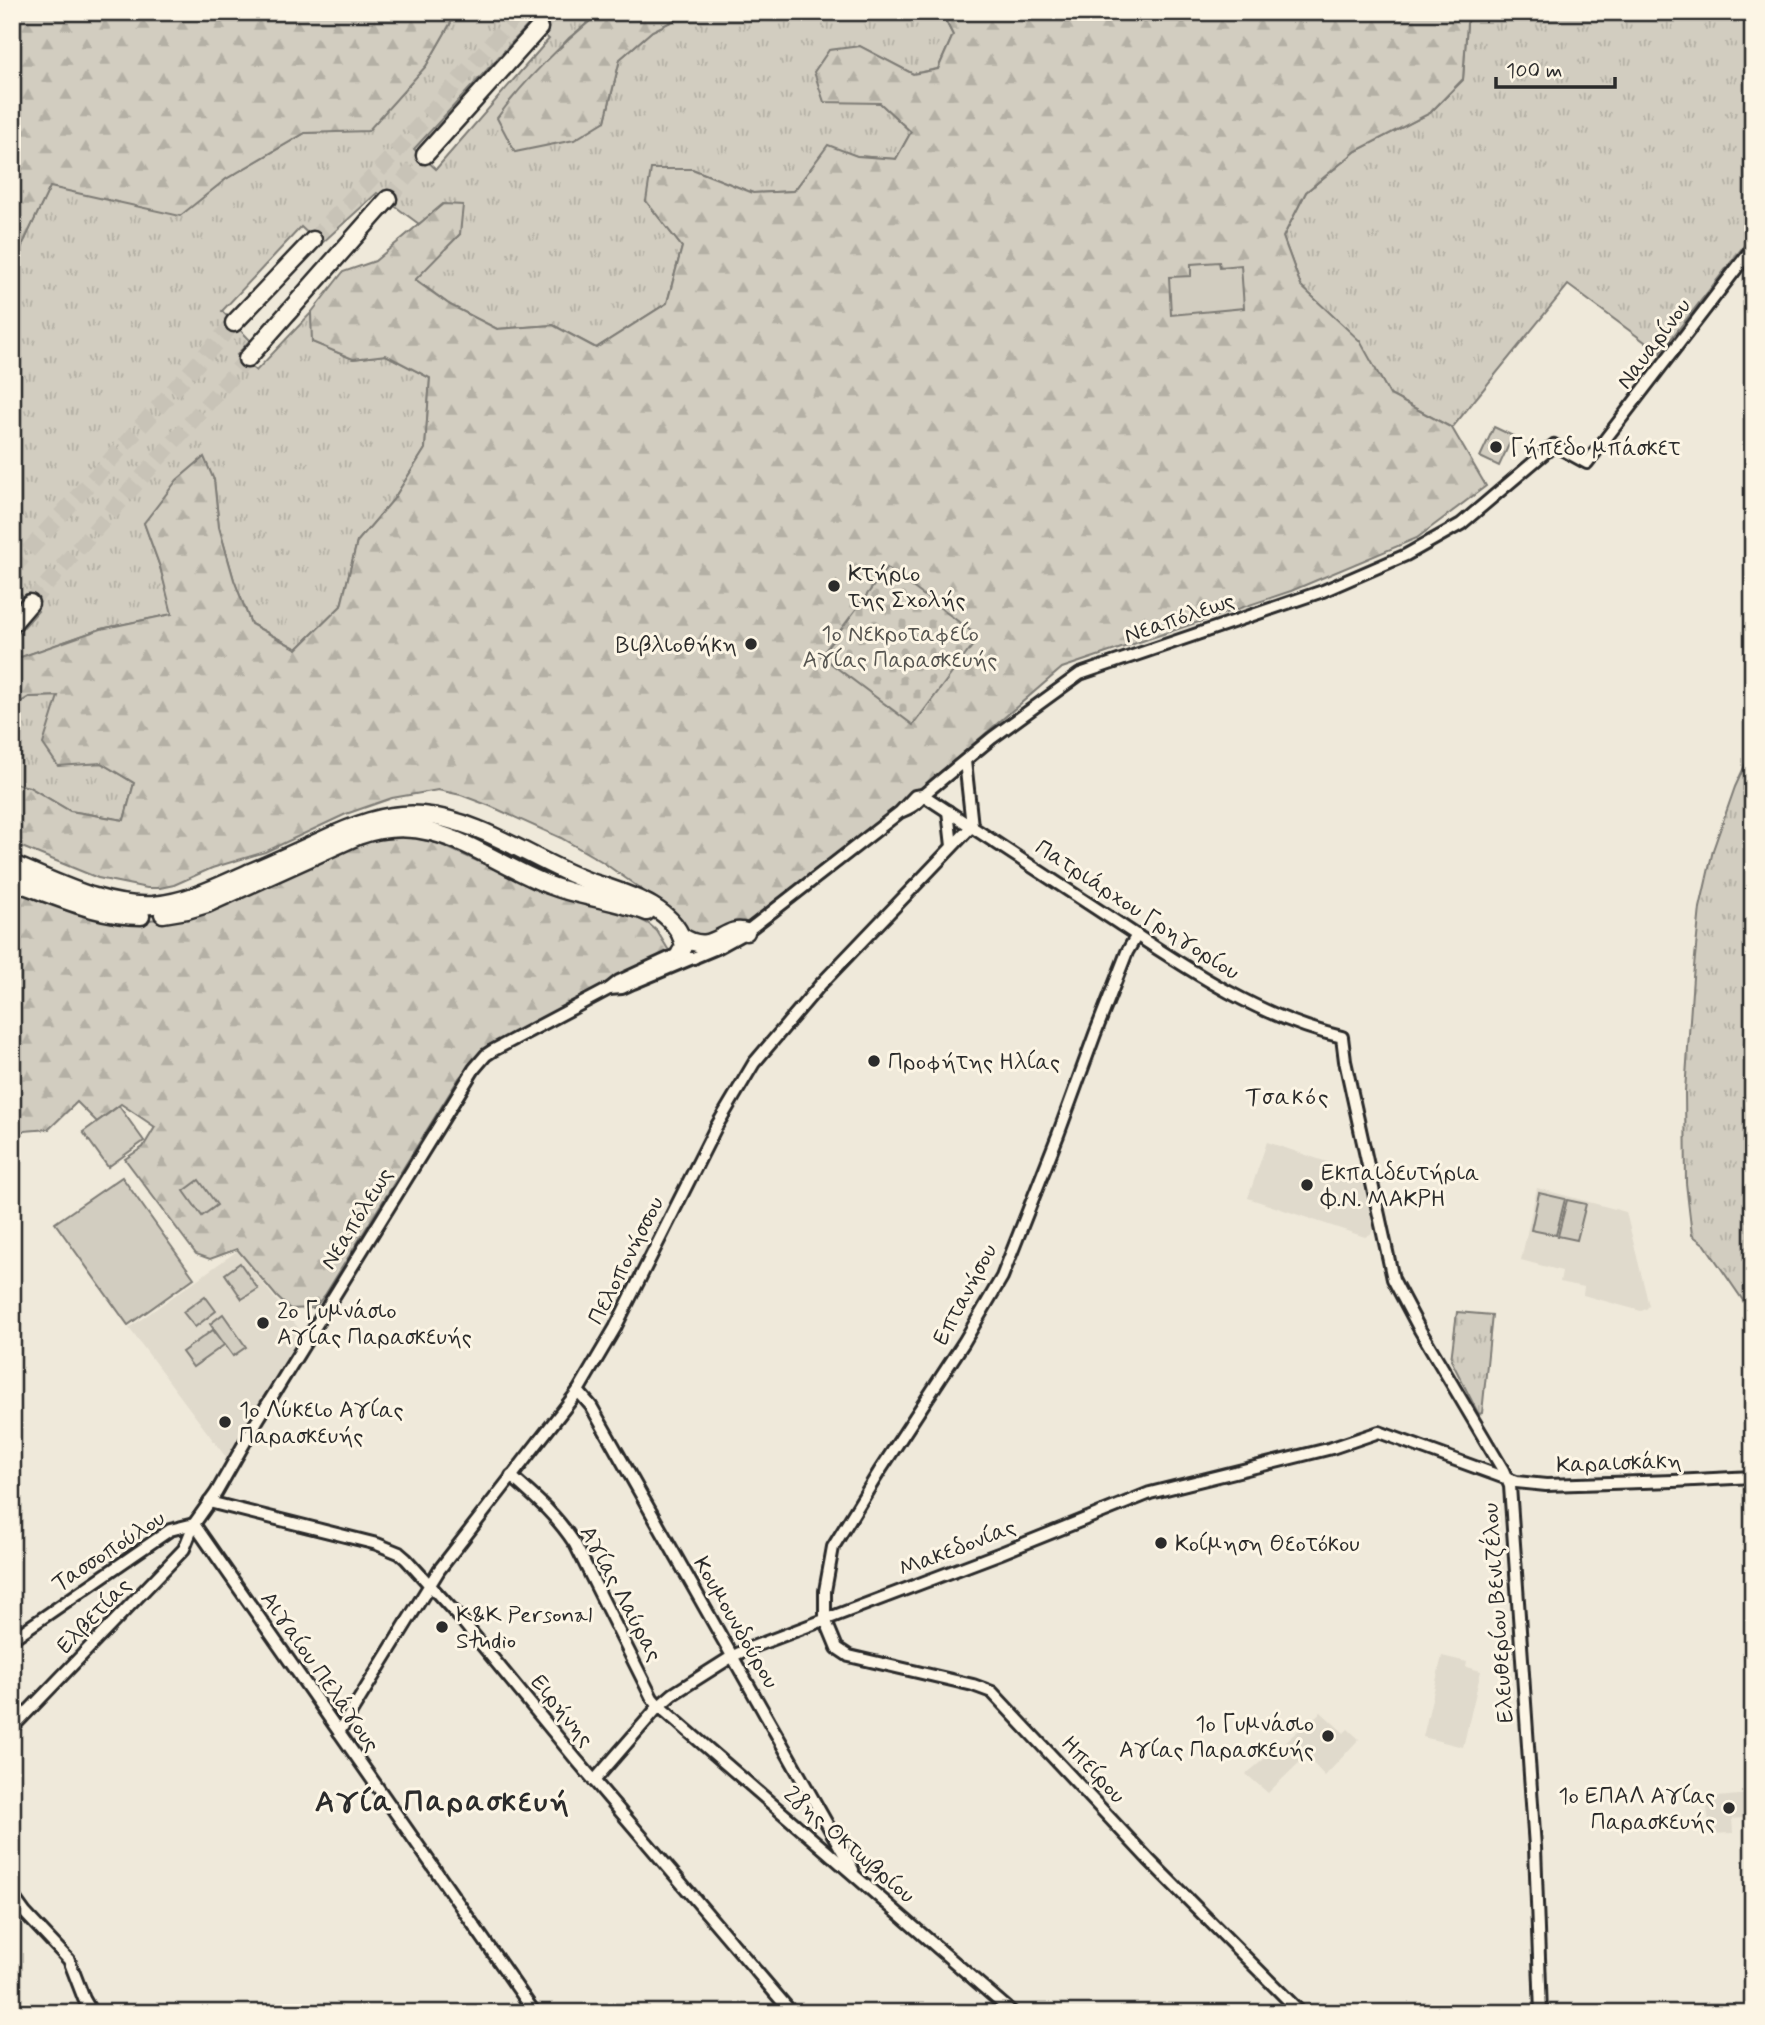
<svg xmlns="http://www.w3.org/2000/svg" width="1765" height="2025" viewBox="0 0 1765 2025" font-family="Mynerve,sans-serif">
	<style>
		.built { fill: #e0dacc }
		.grass { fill: url(#grass-tufts); stroke: #7e7c76; stroke-width: 2; fill-rule: evenodd }
		.forest { fill: url(#forest-firs); stroke: #7e7c76; stroke-width: 2 }
		.cemetery { fill: url(#cemetery-stones); stroke: #7e7c76; stroke-width: 2 }
		.pitch { fill: #d2cdc0; stroke: #7e7c76; stroke-width: 2 }
		.lines { fill: none; stroke-linecap: round; stroke-linejoin: round }
		.motorway-tunnel { stroke: #c8c3b7; stroke-width: 16; stroke-dasharray: 16 8; stroke-linecap: butt }
		.tertiary-casing { stroke: #2b2b2b; stroke-width: 16 }
		.motorway-casing { stroke: #2b2b2b; stroke-width: 21 }
		.tertiary { stroke: #fcf5e5; stroke-width: 10 }
		.motorway { stroke: #fcf5e5; stroke-width: 16 }
		.poi-dot { fill: #2b2b2b; stroke: #fcf5e5; stroke-width: 2.5 }
		.labels { text-anchor: middle; stroke-width: 6; stroke-linejoin: round; paint-order: stroke }
		.street-label { font-size: 23px; fill: #2b2b2b; stroke: #fcf5e5 }
		.poi-label { font-size: 23px; fill: #2b2b2b; stroke: #fcf5e5; text-anchor: start }
		.park-label { font-size: 23px; fill: #555450; stroke: #fcf5e5 }
		.neighbourhood-label { font-size: 24px; letter-spacing: 2px; fill: #2b2b2b; stroke: #fcf5e5 }
		.district-label { font-size: 30px; font-weight: bold; letter-spacing: 2px; fill: #2b2b2b; stroke: #fcf5e5 }
	</style>
	<defs>
		<pattern id="grass-tufts" width="24" height="20" patternUnits="userSpaceOnUse" patternTransform="scale(1.75)"><rect width="24" height="20" fill="#d2cdc0"/><path d="M3 7l-1-3M5 7V3M7 7l1-3M15 17l-1-3M17 17v-4M19 17l1-3" fill="none" stroke="#b4b0a5"/></pattern>
		<pattern id="forest-firs" width="22" height="20" patternUnits="userSpaceOnUse" patternTransform="scale(1.75)"><rect width="22" height="20" fill="#d2cdc0"/><path d="M5 1l3.5 6h-7zM16 11l3.5 6h-7z" fill="#b4b0a5"/></pattern>
		<pattern id="cemetery-stones" width="16" height="16" patternUnits="userSpaceOnUse" patternTransform="scale(1.75)"><rect width="16" height="16" fill="#d2cdc0"/><path d="M2 7V4a2 2 0 0 1 4 0v3zM10 15v-3a2 2 0 0 1 4 0v3z" fill="#b4b0a5"/></pattern>
	</defs>
	<rect width="100%" height="100%" fill="#efe9da"/>
	<filter id="ink" filterUnits="userSpaceOnUse"><feTurbulence type="fractalNoise" baseFrequency=".0143" numOctaves="2"/><feDisplacementMap in="SourceGraphic" scale="14" xChannelSelector="R" yChannelSelector="G"/><feConvolveMatrix kernelMatrix="1 2 1 2 8 2 1 2 1" color-interpolation-filters="sRGB"/></filter>
	<g filter="url(#ink)">
		<g class="built">
			<path d="M 1267,1142 L 1360,1173 L 1373,1227 L 1372,1233 L 1365,1237 L 1248,1198 Z"/>
			<path d="M 1537,1188 L 1626,1212 L 1649,1306 L 1646,1309 L 1641,1311 L 1583,1295 L 1584,1287 L 1560,1282 L 1562,1271 L 1521,1260 Z"/>
			<path d="M 237,1251 L 304,1335 L 272,1384 L 228,1460 L 129,1328 Z"/>
			<path d="M 1442,1656 L 1467,1662 L 1466,1667 L 1481,1671 L 1463,1747 L 1423,1737 Z"/>
			<path d="M 1321,1712 L 1344,1733 L 1348,1729 L 1359,1739 L 1325,1776 L 1306,1756 L 1268,1793 L 1246,1774 Z"/>
			<path d="M 1750,1794 L 1753,1817 L 1732,1819 L 1733,1833 L 1710,1834 L 1706,1798 Z"/>
		</g>
		<g class="grass">
			<path d="M 457,12 L 601,12 L 569,38 L 510,101 L 605,121 L 620,59 L 652,31 L 691,12 L 941,12 L 953,35 L 938,69 L 913,74 L 859,46 L 824,102 L 879,102 L 911,132 L 896,159 L 856,156 L 828,146 L 794,191 L 753,193 L 692,169 L 646,201 L 682,247 L 667,303 L 596,348 L 553,325 L 497,329 L 450,305 L 415,279 L 460,234 L 443,205 L 419,224 L 377,193 L 320,245 L 301,227 L 222,311 L 250,340 L 237,355 L 256,371 L 311,313 L 313,342 L 353,359 L 386,355 L 430,378 L 425,449 L 393,500 L 357,542 L 341,606 L 297,649 L 251,624 L 234,580 L 219,527 L 214,480 L 144,523 L 160,567 L 173,614 L 101,629 L 18,658 L 12,664 L 12,640 L 38,611 L 12,585 L 12,258 L 20,250 L 50,186 L 180,215 L 226,179 L 305,133 L 368,130 L 426,66 ZM 530,23 L 549,39 L 436,169 L 414,149 Z"/>
			<path d="M 1474,12 L 1753,12 L 1753,234 L 1660,353 L 1568,285 L 1452,428 L 1390,395 L 1359,341 L 1301,286 L 1283,237 L 1306,192 L 1356,151 L 1430,113 L 1463,80 L 1467,23 Z"/>
			<path d="M 59,696 L 58,765 L 101,763 L 134,783 L 124,820 L 70,811 L 29,787 L 12,783 L 12,707 L 29,697 Z"/>
			<path d="M 1753,748 L 1753,1315 L 1705,1245 L 1692,1235 L 1686,1183 L 1685,1091 L 1693,977 L 1700,908 L 1713,850 L 1735,787 Z"/>
			<path d="M 1457,1312 L 1492,1315 L 1482,1413 L 1480,1414 L 1478,1413 L 1451,1360 Z"/>
		</g>
		<g class="forest">
			<path d="M 12,12 L 457,12 L 426,66 L 368,131 L 305,133 L 226,179 L 180,216 L 50,187 L 20,250 L 12,258 Z"/>
			<path d="M 601,12 L 691,12 L 652,31 L 620,59 L 605,121 L 574,140 L 515,152 L 497,118 C 526,78 563,43 601,12 Z"/>
			<path d="M 941,12 L 981,12 L 990,15 L 993,12 L 1474,12 L 1467,23 L 1463,79 L 1430,113 L 1356,151 L 1306,192 L 1283,237 L 1301,286 L 1360,341 L 1390,395 L 1452,428 L 1486,486 L 1417,538 L 1291,591 L 1062,668 L 928,783 L 754,918 L 739,927 L 695,940 L 658,901 L 601,861 L 561,838 L 490,806 L 461,795 L 438,790 L 392,798 L 346,814 L 265,852 L 212,868 L 174,885 L 160,888 L 147,888 L 98,878 L 12,843 L 12,783 L 29,787 L 70,811 L 124,820 L 134,783 L 101,763 L 58,766 L 43,744 L 58,696 L 29,697 L 12,707 L 12,664 L 18,658 L 101,629 L 172,614 L 160,567 L 144,523 L 177,480 L 204,457 L 214,480 L 219,527 L 234,580 L 251,624 L 297,649 L 341,606 L 357,542 L 393,500 L 425,449 L 430,378 L 386,355 L 353,359 L 312,342 L 311,313 L 343,272 L 375,261 L 443,204 L 463,205 L 460,234 L 415,280 L 450,305 L 497,329 L 553,325 L 596,348 L 667,303 L 682,247 L 646,201 L 651,169 L 692,169 L 753,193 L 794,191 L 828,145 L 857,156 L 896,159 L 911,132 L 880,103 L 824,102 L 814,72 L 829,50 L 860,46 L 913,74 L 938,69 L 953,35 Z"/>
			<path d="M 411,837 L 437,843 L 553,895 L 618,911 L 637,918 L 649,924 L 657,931 L 671,954 L 478,1056 L 459,1078 L 325,1295 L 314,1308 L 290,1309 L 277,1297 L 237,1249 L 210,1259 L 196,1254 L 125,1159 L 143,1147 L 155,1127 L 121,1104 L 97,1122 L 77,1102 L 49,1129 L 12,1132 L 12,886 L 134,921 L 174,918 L 362,841 Z"/>
		</g>
		<path class="cemetery" d="M 887,568 L 979,637 L 913,725 L 821,656 Z"/>
		<g class="pitch">
			<path d="M 1219,262 L 1220,267 L 1241,265 L 1244,308 L 1171,315 L 1169,277 L 1191,276 L 1191,264 Z"/>
			<path d="M 1494,427 L 1513,436 L 1499,466 L 1480,457 Z"/>
			<path d="M 119,1106 L 144,1141 L 108,1167 L 83,1132 Z"/>
			<path d="M 122,1177 L 194,1278 L 128,1325 L 55,1223 Z"/>
			<path d="M 199,1180 L 217,1205 L 202,1216 L 184,1191 Z"/>
			<path d="M 1539,1193 L 1565,1199 L 1556,1235 L 1531,1230 Z"/>
			<path d="M 1567,1200 L 1586,1204 L 1577,1240 L 1558,1236 Z"/>
			<path d="M 240,1263 L 258,1289 L 242,1299 L 225,1274 Z"/>
			<path d="M 205,1296 L 216,1311 L 195,1327 L 183,1312 Z"/>
			<path d="M 223,1314 L 246,1347 L 233,1356 L 210,1324 Z"/>
			<path d="M 213,1330 L 224,1345 L 193,1367 L 182,1352 Z"/>
		</g>
		<g class="lines">
			<g class="motorway-tunnel">
				<path d="M 539,28 L 553,12"/>
				<path d="M 388,199 L 425,155"/>
				<path d="M 313,240 L 385,164 L 519,12"/>
				<path d="M 12,569 L 234,323"/>
				<path d="M 30,603 L 247,359"/>
			</g>
			<defs>
				<g id="tertiary">
					<path d="M 965,761 L 972,826"/>
					<path d="M 948,811 L 952,846"/>
					<path d="M 1137,935 L 1127,952 L 1095,1034 L 1058,1135 L 1002,1277 L 964,1342 L 879,1472 L 833,1547 L 825,1591 L 825,1619 L 837,1648 L 849,1656 L 973,1685 L 992,1692 L 1149,1860 L 1301,2013"/>
					<path d="M 609,989 L 622,988 L 633,983 L 717,948 L 746,932 L 900,812 L 915,796 L 923,795 C 918,804 910,808 900,812"/>
					<path d="M 578,1391 L 591,1406 L 853,1870"/>
					<path d="M 511,1476 C 536,1498 557,1516 575,1544 L 652,1698 L 659,1706 L 1013,2013"/>
					<path d="M 209,1502 L 377,1544 L 399,1553 L 406,1559 L 459,1617 L 574,1757 L 792,2013"/>
					<path d="M 194,1524 L 535,2013"/>
					<path d="M 12,1639 L 170,1530 L 194,1524"/>
					<path d="M 12,1728 L 184,1549 L 194,1524 L 216,1493 L 257,1421 L 474,1069 L 486,1055 L 492,1051 L 609,989 L 619,981 L 680,953 L 686,958 L 694,958"/>
					<path d="M 339,1732 L 439,1570 L 578,1391 L 615,1328 L 716,1127 L 754,1063 L 821,984 L 972,826"/>
					<path d="M 594,1781 L 659,1706 L 673,1694 L 733,1656 L 750,1648 L 1001,1553 L 1150,1493 L 1332,1448 L 1379,1432 L 1516,1482 L 1546,1485 L 1674,1481 L 1753,1477"/>
					<path d="M 12,1895 L 25,1913 L 69,1960 L 84,1999 L 92,2013"/>
					<path d="M 1541,2013 L 1535,1847 L 1510,1486 L 1503,1470 L 1420,1330 L 1393,1279 L 1345,1061 L 1342,1037 C 1255,1017 1179,963 1106,915 C 1045,875 984,835 923,795 L 992,738 L 1080,674 L 1323,591 L 1406,555 L 1461,524 L 1554,445 L 1587,463 L 1753,247"/>
				</g>
				<g id="motorway">
					<path d="M 425,155 L 539,28"/>
					<path d="M 234,323 L 313,240"/>
					<path d="M 247,359 L 388,199"/>
					<path d="M 12,624 L 30,603"/>
					<path d="M 12,864 C 57,882 104,908 153,905 C 187,902 217,887 248,873 C 272,863 296,852 320,841 C 352,826 386,812 422,815 C 482,820 533,861 588,881 C 620,892 678,906 684,947 L 680,953"/>
					<path d="M 12,881 C 55,895 95,916 141,916"/>
					<path d="M 163,914 L 187,910 L 207,904 L 358,836 C 434,809 482,859 549,885 C 580,897 615,900 647,912"/>
					<path d="M 681,936 C 714,958 724,924 746,932"/>
				</g>
			</defs>
			<use href="#tertiary" class="tertiary-casing"/>
			<use href="#motorway" class="motorway-casing"/>
			<use href="#tertiary" class="tertiary"/>
			<use href="#motorway" class="motorway"/>
		</g>
	</g>
	<g class="poi-dot">
		<circle cx="1496" cy="447" r="7"/>
		<circle cx="834" cy="586" r="7"/>
		<circle cx="751" cy="644" r="7"/>
		<circle cx="874" cy="1061" r="7"/>
		<circle cx="1307" cy="1185" r="7"/>
		<circle cx="263" cy="1323" r="7"/>
		<circle cx="225" cy="1422" r="7"/>
		<circle cx="1161" cy="1543" r="7"/>
		<circle cx="442" cy="1627" r="7"/>
		<circle cx="1328" cy="1736" r="7"/>
		<circle cx="1729" cy="1808" r="7"/>
	</g>
	<g class="labels">
		<g class="street-label">
			<text transform="translate(1653 343) rotate(-53)" y="8">Ναυαρίνου</text>
			<text transform="translate(1179 617) rotate(-19)" y="8">Νεαπόλεως</text>
			<text transform="translate(1138 909) rotate(33)" y="8">Πατριάρχου Γρηγορίου</text>
			<text transform="translate(356 1218) rotate(-58)" y="8">Νεαπόλεως</text>
			<text transform="translate(625 1260) rotate(-63)" y="8">Πελοπονήσσου</text>
			<text transform="translate(964 1294) rotate(-62)" y="8">Επτανήσου</text>
			<text transform="translate(1619 1462) rotate(-2)" y="8">Καραισκάκη</text>
			<text transform="translate(957 1547) rotate(-21)" y="8">Μακεδονίας</text>
			<text transform="translate(108 1550) rotate(-33)" y="8">Τασσοπούλου</text>
			<text transform="translate(622 1593) rotate(62)" y="8">Αγίας Λαύρας</text>
			<text transform="translate(1497 1613) rotate(-94)" y="8">Ελευθερίου Βενιζέλου</text>
			<text transform="translate(93 1615) rotate(-46)" y="8">Ελβετίας</text>
			<text transform="translate(737 1622) rotate(60)" y="8">Κουμουνδούρου</text>
			<text transform="translate(321 1671) rotate(55)" y="8">Αιγαίου Πελάγους</text>
			<text transform="translate(563 1710) rotate(51)" y="8">Ειρήνης</text>
			<text transform="translate(1094 1769) rotate(47)" y="8">Ηπείρου</text>
			<text transform="translate(850 1844) rotate(41)" y="8">28ης Οκτωβρίου</text>
		</g>
		<g class="poi-label">
			<text x="1510" y="455">Γήπεδο μπάσκετ</text>
			<text x="848" y="581">Κτήριο<tspan x="848" dy="26">της Σχολής</tspan></text>
			<text x="737" y="652" text-anchor="end">Βιβλιοθήκη</text>
			<text x="888" y="1069">Προφήτης Ηλίας</text>
			<text x="1321" y="1180">Εκπαιδευτήρια<tspan x="1321" dy="26">Φ.Ν. ΜΑΚΡΗ</tspan></text>
			<text x="277" y="1318">2ο Γυμνάσιο<tspan x="277" dy="26">Αγίας Παρασκευής</tspan></text>
			<text x="239" y="1417">1ο Λύκειο Αγίας<tspan x="239" dy="26">Παρασκευής</tspan></text>
			<text x="1175" y="1551">Κοίμηση Θεοτόκου</text>
			<text x="456" y="1622">K&amp;K Personal<tspan x="456" dy="26">Studio</tspan></text>
			<text x="1314" y="1731" text-anchor="end">1ο Γυμνάσιο<tspan x="1314" dy="26">Αγίας Παρασκευής</tspan></text>
			<text x="1715" y="1803" text-anchor="end">1ο ΕΠΑΛ Αγίας<tspan x="1715" dy="26">Παρασκευής</tspan></text>
		</g>
		<g class="park-label">
			<text x="900" y="641">1ο Νεκροταφείο<tspan x="900" dy="26">Αγίας Παρασκευής</tspan></text>
		</g>
		<g class="neighbourhood-label">
			<text x="1288" y="1104">Τσακός</text>
		</g>
		<g class="district-label">
			<text x="443" y="1811">Αγία Παρασκευή</text>
		</g>
	</g>
	<rect width="1765" height="2025" fill="none" stroke="#fcf5e5" stroke-width="42"/>
	<rect x="21" y="21" width="1723" height="1983" fill="none" stroke="#2b2b2b" stroke-width="2.5" filter="url(#ink)"/>
	<path d="M1496 77v10h119v-10" fill="none" stroke="#2b2b2b" stroke-width="3.5"/>
	<text x="1506" y="77" font-size="21" fill="#2b2b2b" stroke="#fcf5e5" stroke-width="5" paint-order="stroke">100 m</text>
</svg>
